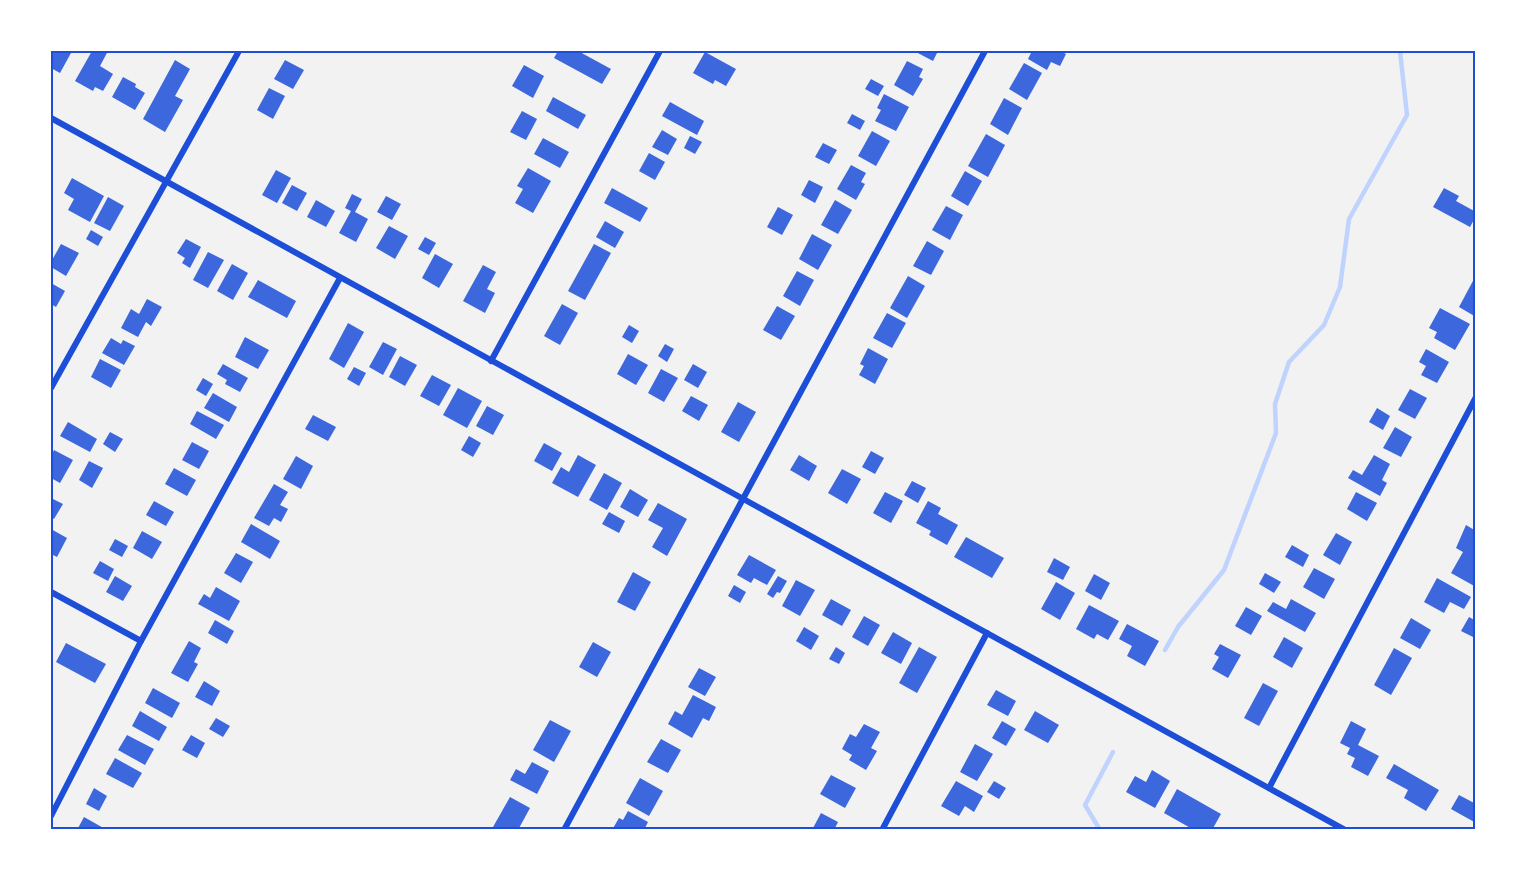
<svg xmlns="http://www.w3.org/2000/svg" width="1527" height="881" viewBox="0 0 1527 881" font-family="Mulish,sans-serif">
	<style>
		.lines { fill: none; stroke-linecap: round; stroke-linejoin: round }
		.stream { stroke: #bfd3fe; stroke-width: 4.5 }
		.building { fill: #3d67dc }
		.minor { stroke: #1d4ed8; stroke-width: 6 }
		.neatline { fill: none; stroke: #1d4ed8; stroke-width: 2 }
	</style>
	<rect width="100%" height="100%" fill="#f2f2f2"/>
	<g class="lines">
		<g class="stream">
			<path d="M 1165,650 L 1178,627 L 1224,570 L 1276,433 L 1275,404 L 1289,362 L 1324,325 L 1340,287 L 1349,219 L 1407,115 L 1400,51"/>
			<path d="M 1100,830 L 1085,805 L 1113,752"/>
		</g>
	</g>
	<g class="building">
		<path d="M 51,51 L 67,51 L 71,53 L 60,73 L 51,68 Z"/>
		<path d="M 92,51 L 108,51 L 100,66 L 113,74 L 103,91 L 95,87 L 93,91 L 75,81 Z"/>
		<path d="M 558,51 L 578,51 L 611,69 L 602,84 L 554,58 Z"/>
		<path d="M 914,51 L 938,51 L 933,61 Z"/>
		<path d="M 1032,51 L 1060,51 L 1066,54 L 1060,66 L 1051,62 L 1047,70 L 1028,59 Z"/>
		<path d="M 705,52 L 736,69 L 726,86 L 715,80 L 713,84 L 693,73 Z"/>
		<path d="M 175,60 L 190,69 L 175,96 L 183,100 L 165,132 L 143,119 Z"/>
		<path d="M 285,60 L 304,70 L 293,89 L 274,79 Z"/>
		<path d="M 907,61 L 923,69 L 919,77 L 923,79 L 913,96 L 894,85 Z"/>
		<path d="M 1024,63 L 1042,73 L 1027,100 L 1009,89 Z"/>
		<path d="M 524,65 L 544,76 L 533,98 L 512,86 Z"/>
		<path d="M 123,77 L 136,84 L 135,87 L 145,93 L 135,110 L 112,97 Z"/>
		<path d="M 871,79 L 884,86 L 878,96 L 865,89 Z"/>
		<path d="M 269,88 L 285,96 L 273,119 L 257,110 Z"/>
		<path d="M 884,94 L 909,107 L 896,131 L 875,121 L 881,110 L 877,108 Z"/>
		<path d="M 553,97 L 586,115 L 578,129 L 546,111 Z"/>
		<path d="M 1004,98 L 1022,108 L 1008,135 L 990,124 Z"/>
		<path d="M 670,102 L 704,121 L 697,135 L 662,116 Z"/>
		<path d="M 522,111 L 537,119 L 526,140 L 510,132 Z"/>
		<path d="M 852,114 L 865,121 L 860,130 L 847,123 Z"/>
		<path d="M 662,130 L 677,139 L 668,155 L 652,147 Z"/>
		<path d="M 872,131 L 890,141 L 876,166 L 858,156 Z"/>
		<path d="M 986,134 L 1005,145 L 988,177 L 968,166 Z"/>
		<path d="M 690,136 L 702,142 L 695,154 L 684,148 Z"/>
		<path d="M 543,138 L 569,152 L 560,168 L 534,154 Z"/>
		<path d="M 823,143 L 837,150 L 829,164 L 815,157 Z"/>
		<path d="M 649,153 L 665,162 L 655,180 L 639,171 Z"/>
		<path d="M 851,165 L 866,173 L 861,182 L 865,184 L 856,200 L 837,189 Z"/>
		<path d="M 528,168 L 551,181 L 533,213 L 515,203 L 523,189 L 517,186 Z"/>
		<path d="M 276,170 L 291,178 L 277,203 L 262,195 Z"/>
		<path d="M 965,171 L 982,181 L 968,206 L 951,196 Z"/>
		<path d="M 72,178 L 104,196 L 90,222 L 68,210 L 74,199 L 64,193 Z"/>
		<path d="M 809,180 L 823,187 L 815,203 L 801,195 Z"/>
		<path d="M 292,185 L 307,193 L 297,211 L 282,203 Z"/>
		<path d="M 612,188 L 648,208 L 640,222 L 604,203 Z"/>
		<path d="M 1444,188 L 1459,196 L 1456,201 L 1476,212 L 1476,216 L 1470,227 L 1433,207 Z"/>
		<path d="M 352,194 L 362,199 L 355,212 L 368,219 L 356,242 L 339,233 L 351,211 L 345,208 Z"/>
		<path d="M 386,196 L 401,204 L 392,220 L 377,212 Z"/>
		<path d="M 108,197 L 124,206 L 110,231 L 94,223 Z"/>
		<path d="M 316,200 L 335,211 L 326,227 L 307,217 Z"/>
		<path d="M 835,200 L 852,210 L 838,234 L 821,225 Z"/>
		<path d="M 946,206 L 963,215 L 950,240 L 932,230 Z"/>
		<path d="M 778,207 L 793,215 L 782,235 L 767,227 Z"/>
		<path d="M 605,221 L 624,232 L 615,248 L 596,237 Z"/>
		<path d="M 389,226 L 408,236 L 395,259 L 376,248 Z"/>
		<path d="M 91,230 L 103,237 L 98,246 L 86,239 Z"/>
		<path d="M 812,234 L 832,245 L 818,270 L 799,259 Z"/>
		<path d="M 425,237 L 436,243 L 429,255 L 418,249 Z"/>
		<path d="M 186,239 L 201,247 L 190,268 L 182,263 L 185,258 L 177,253 Z"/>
		<path d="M 927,241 L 944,251 L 931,275 L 913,266 Z"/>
		<path d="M 61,244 L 79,253 L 66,276 L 51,267 L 51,262 Z"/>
		<path d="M 594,244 L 611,253 L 585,300 L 568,291 Z"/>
		<path d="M 208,252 L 224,260 L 208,288 L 193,280 Z"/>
		<path d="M 435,254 L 453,264 L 439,288 L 422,278 Z"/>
		<path d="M 232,264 L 248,273 L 233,300 L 217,291 Z"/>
		<path d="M 483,265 L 496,272 L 487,289 L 495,293 L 485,313 L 463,301 Z"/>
		<path d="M 797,271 L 814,280 L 800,306 L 783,296 Z"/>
		<path d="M 908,276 L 925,286 L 907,318 L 890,308 Z"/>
		<path d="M 1474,279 L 1476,280 L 1476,317 L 1459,307 Z"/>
		<path d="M 258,280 L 296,301 L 287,318 L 248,297 Z"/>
		<path d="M 51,283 L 65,291 L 56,307 L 51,304 Z"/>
		<path d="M 147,299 L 162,307 L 151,326 L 146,322 L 138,337 L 121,328 L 131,309 L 139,314 Z"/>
		<path d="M 562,304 L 578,313 L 560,345 L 544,336 Z"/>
		<path d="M 777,306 L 795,316 L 781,340 L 763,330 Z"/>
		<path d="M 1440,308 L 1470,324 L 1455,350 L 1434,338 L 1437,332 L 1429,328 Z"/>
		<path d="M 887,313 L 906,323 L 892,348 L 873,338 Z"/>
		<path d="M 348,323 L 364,332 L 344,368 L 329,359 Z"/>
		<path d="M 629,325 L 639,331 L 632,343 L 622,337 Z"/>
		<path d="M 245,337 L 269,350 L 258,369 L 235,357 Z"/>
		<path d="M 111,338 L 121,344 L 123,340 L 135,346 L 124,365 L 102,353 Z"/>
		<path d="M 383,342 L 397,349 L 383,375 L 369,367 Z"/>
		<path d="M 665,344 L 674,349 L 667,362 L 658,356 Z"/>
		<path d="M 868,348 L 888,359 L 875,384 L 859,375 L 864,366 L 860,364 Z"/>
		<path d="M 1426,349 L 1449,362 L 1437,383 L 1421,375 L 1426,366 L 1419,362 Z"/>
		<path d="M 628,354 L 648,365 L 636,385 L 617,374 Z"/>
		<path d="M 400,356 L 417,365 L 405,386 L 389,377 Z"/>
		<path d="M 100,359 L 121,370 L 111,388 L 91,377 Z"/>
		<path d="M 223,364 L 248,378 L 240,392 L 225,384 L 227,380 L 217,374 Z"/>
		<path d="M 693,364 L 707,372 L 698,388 L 684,380 Z"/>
		<path d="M 354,367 L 366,373 L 359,386 L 347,379 Z"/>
		<path d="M 661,369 L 678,378 L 664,402 L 648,393 Z"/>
		<path d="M 432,375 L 451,385 L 439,406 L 420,396 Z"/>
		<path d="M 203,378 L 213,384 L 206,396 L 196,390 Z"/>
		<path d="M 458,388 L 482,401 L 467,428 L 443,415 Z"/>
		<path d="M 1410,389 L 1427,398 L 1415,419 L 1398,410 Z"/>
		<path d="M 213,393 L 237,407 L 229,422 L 204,408 Z"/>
		<path d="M 691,396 L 708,405 L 699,421 L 682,411 Z"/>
		<path d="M 738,402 L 756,412 L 739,442 L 721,432 Z"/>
		<path d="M 487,406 L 504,415 L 493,435 L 476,426 Z"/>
		<path d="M 1377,408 L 1390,416 L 1383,430 L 1369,422 Z"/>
		<path d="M 197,411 L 224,425 L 216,439 L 190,424 Z"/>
		<path d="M 313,415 L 336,427 L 328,441 L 305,429 Z"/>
		<path d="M 68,422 L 97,439 L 90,452 L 60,436 Z"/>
		<path d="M 1395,427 L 1412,437 L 1401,457 L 1383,448 Z"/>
		<path d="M 110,432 L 123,439 L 115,452 L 103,444 Z"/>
		<path d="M 469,436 L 481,443 L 473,457 L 461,450 Z"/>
		<path d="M 192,442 L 209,451 L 199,469 L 182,460 Z"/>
		<path d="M 544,443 L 562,453 L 552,471 L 534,461 Z"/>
		<path d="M 54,450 L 73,460 L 60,483 L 51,478 L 51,456 Z"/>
		<path d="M 871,451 L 884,458 L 875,474 L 862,467 Z"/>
		<path d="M 578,455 L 596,465 L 578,497 L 552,483 L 561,467 L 569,472 Z"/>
		<path d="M 799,455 L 817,466 L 809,481 L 790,470 Z"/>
		<path d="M 1374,455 L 1390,464 L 1382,480 L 1387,483 L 1380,496 L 1348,478 L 1353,470 L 1362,475 Z"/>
		<path d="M 296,456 L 313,466 L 301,489 L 283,479 Z"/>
		<path d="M 89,461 L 103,468 L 92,488 L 79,480 Z"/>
		<path d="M 174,468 L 196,480 L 187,496 L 165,484 Z"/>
		<path d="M 842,469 L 861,479 L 847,504 L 828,493 Z"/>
		<path d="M 604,473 L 622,483 L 607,510 L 589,500 Z"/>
		<path d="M 912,481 L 926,488 L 918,503 L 904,495 Z"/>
		<path d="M 274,484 L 288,492 L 280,505 L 288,509 L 281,522 L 274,518 L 269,526 L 254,518 Z"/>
		<path d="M 630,489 L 648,500 L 638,517 L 620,507 Z"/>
		<path d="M 885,492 L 903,501 L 891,523 L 873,513 Z"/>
		<path d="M 1356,492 L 1377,503 L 1367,521 L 1347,509 Z"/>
		<path d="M 51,498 L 63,504 L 54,519 L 51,517 Z"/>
		<path d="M 154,501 L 174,512 L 166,526 L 146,515 Z"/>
		<path d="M 928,501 L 941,508 L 938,514 L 958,525 L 947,545 L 929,535 L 931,531 L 916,523 Z"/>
		<path d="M 658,503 L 687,519 L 667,556 L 652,547 L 663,528 L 648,520 Z"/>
		<path d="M 609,512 L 625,521 L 619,533 L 602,524 Z"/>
		<path d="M 251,524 L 280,541 L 270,559 L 241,542 Z"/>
		<path d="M 1466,525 L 1476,531 L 1476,587 L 1451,573 L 1463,552 L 1456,548 Z"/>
		<path d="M 51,529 L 67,538 L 57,557 L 51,554 Z"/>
		<path d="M 142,531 L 162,542 L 152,559 L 133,548 Z"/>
		<path d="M 1336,533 L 1352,542 L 1340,565 L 1323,555 Z"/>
		<path d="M 966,537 L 1004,558 L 992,578 L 954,557 Z"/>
		<path d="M 115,539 L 128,546 L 122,557 L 109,550 Z"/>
		<path d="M 1292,545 L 1309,555 L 1303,567 L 1285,557 Z"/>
		<path d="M 236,553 L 253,562 L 241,583 L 224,573 Z"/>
		<path d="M 749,555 L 776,570 L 767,585 L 754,578 L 751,583 L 737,575 Z"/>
		<path d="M 1054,558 L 1070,567 L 1063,580 L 1047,572 Z"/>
		<path d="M 100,561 L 114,569 L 108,581 L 93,573 Z"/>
		<path d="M 1314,568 L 1335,579 L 1324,599 L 1303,587 Z"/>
		<path d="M 633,572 L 651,582 L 635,611 L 617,602 Z"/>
		<path d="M 1265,573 L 1281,582 L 1274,593 L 1259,584 Z"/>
		<path d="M 1094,574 L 1110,583 L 1101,600 L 1085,591 Z"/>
		<path d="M 115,576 L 132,586 L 123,601 L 106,592 Z"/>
		<path d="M 778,576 L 787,581 L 780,593 L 777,592 L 773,598 L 767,594 Z"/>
		<path d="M 1437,578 L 1471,597 L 1464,609 L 1450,602 L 1444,613 L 1424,602 Z"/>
		<path d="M 796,580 L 815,590 L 800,616 L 782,606 Z"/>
		<path d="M 1056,582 L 1075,593 L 1060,620 L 1041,609 Z"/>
		<path d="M 734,585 L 746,592 L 740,603 L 728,596 Z"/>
		<path d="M 216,587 L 240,601 L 229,621 L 198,604 L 204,594 L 210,598 Z"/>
		<path d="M 831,599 L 851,610 L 842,626 L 822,615 Z"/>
		<path d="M 1291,599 L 1316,613 L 1305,632 L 1267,611 L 1273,602 L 1286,609 Z"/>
		<path d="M 1089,605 L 1119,621 L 1108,640 L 1097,634 L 1094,639 L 1076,629 Z"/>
		<path d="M 1246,607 L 1262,616 L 1251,635 L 1235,626 Z"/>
		<path d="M 864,616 L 880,625 L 868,646 L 852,637 Z"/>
		<path d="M 1469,617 L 1476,621 L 1475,638 L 1461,631 Z"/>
		<path d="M 1411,618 L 1431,630 L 1420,649 L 1400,638 Z"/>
		<path d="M 215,620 L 234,631 L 227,644 L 208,633 Z"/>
		<path d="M 1127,624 L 1159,641 L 1145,666 L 1127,656 L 1132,646 L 1119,639 Z"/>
		<path d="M 804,627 L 819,636 L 811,650 L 796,641 Z"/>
		<path d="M 893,632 L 912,643 L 901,664 L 881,653 Z"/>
		<path d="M 1284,637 L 1303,648 L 1292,668 L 1273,657 Z"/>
		<path d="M 189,641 L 201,648 L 194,662 L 198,664 L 188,682 L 171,673 Z"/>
		<path d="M 593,642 L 611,652 L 597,677 L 579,667 Z"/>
		<path d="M 66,643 L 106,664 L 95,683 L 56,662 Z"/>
		<path d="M 1220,644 L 1241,655 L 1228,678 L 1212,669 L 1219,657 L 1214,654 Z"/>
		<path d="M 836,647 L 845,653 L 839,664 L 829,659 Z"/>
		<path d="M 919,647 L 937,657 L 917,693 L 899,683 Z"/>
		<path d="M 1394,648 L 1412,658 L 1391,695 L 1374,685 Z"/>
		<path d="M 699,668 L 716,677 L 705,696 L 688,687 Z"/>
		<path d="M 204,681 L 220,691 L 212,706 L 195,697 Z"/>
		<path d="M 1263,683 L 1278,691 L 1259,726 L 1244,718 Z"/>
		<path d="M 153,688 L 180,703 L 172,718 L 145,703 Z"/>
		<path d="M 996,690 L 1016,701 L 1008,716 L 987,705 Z"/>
		<path d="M 693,695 L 716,707 L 709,721 L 703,718 L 692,738 L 668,724 L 675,711 L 682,715 Z"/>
		<path d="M 140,711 L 167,727 L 159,741 L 132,726 Z"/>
		<path d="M 1035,711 L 1059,725 L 1048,743 L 1024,730 Z"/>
		<path d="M 216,718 L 230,726 L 223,737 L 209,729 Z"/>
		<path d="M 550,720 L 571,731 L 554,762 L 533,750 Z"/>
		<path d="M 1002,721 L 1016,729 L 1006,746 L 992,738 Z"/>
		<path d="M 1351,721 L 1366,729 L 1358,745 L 1379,756 L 1368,776 L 1351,767 L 1355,758 L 1347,754 L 1350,748 L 1340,743 Z"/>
		<path d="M 864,724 L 880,732 L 871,748 L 877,751 L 866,770 L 849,760 L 852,755 L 842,749 L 850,734 L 856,737 Z"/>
		<path d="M 127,735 L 154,749 L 145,765 L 118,750 Z"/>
		<path d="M 191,735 L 205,743 L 197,758 L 182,750 Z"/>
		<path d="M 661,739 L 681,750 L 668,773 L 647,762 Z"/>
		<path d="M 975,744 L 993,754 L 977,781 L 960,772 Z"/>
		<path d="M 115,758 L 142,773 L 133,788 L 106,774 Z"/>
		<path d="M 532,762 L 549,771 L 537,794 L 510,780 L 516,769 L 525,774 Z"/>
		<path d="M 1394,764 L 1439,790 L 1426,811 L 1404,798 L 1408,790 L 1386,778 Z"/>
		<path d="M 1152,770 L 1170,781 L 1155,808 L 1126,792 L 1135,776 L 1146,782 Z"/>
		<path d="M 831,775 L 856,788 L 845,808 L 820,794 Z"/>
		<path d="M 640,778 L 663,791 L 649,816 L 626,803 Z"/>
		<path d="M 956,781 L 983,796 L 974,812 L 965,806 L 959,816 L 941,806 Z"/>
		<path d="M 994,781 L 1006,788 L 999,799 L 987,792 Z"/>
		<path d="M 94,788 L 107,796 L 99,811 L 86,804 Z"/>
		<path d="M 1177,789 L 1221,814 L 1212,830 L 1194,830 L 1164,813 Z"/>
		<path d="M 1459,795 L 1476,804 L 1476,823 L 1451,809 Z"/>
		<path d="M 510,797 L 530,808 L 518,830 L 497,830 L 493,827 Z"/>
		<path d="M 628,811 L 648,822 L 644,830 L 612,830 L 619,818 L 623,820 Z"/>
		<path d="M 821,813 L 838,822 L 834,830 L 812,830 Z"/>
		<path d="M 84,817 L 107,830 L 77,830 Z"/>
	</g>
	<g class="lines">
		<g class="minor">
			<path d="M 51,118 L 1345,830"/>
			<path d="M 491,361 L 660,51"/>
			<path d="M 51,388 L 239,51"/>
			<path d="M 51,592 L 141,641"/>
			<path d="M 1269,788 L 1476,397"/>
			<path d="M 51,816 L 141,641 L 340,278"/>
			<path d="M 564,830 L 985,51"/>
			<path d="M 882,830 L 987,633"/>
		</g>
	</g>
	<rect width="1527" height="881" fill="none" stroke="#ffffff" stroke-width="105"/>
	<rect x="52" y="52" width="1422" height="776" class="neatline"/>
</svg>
